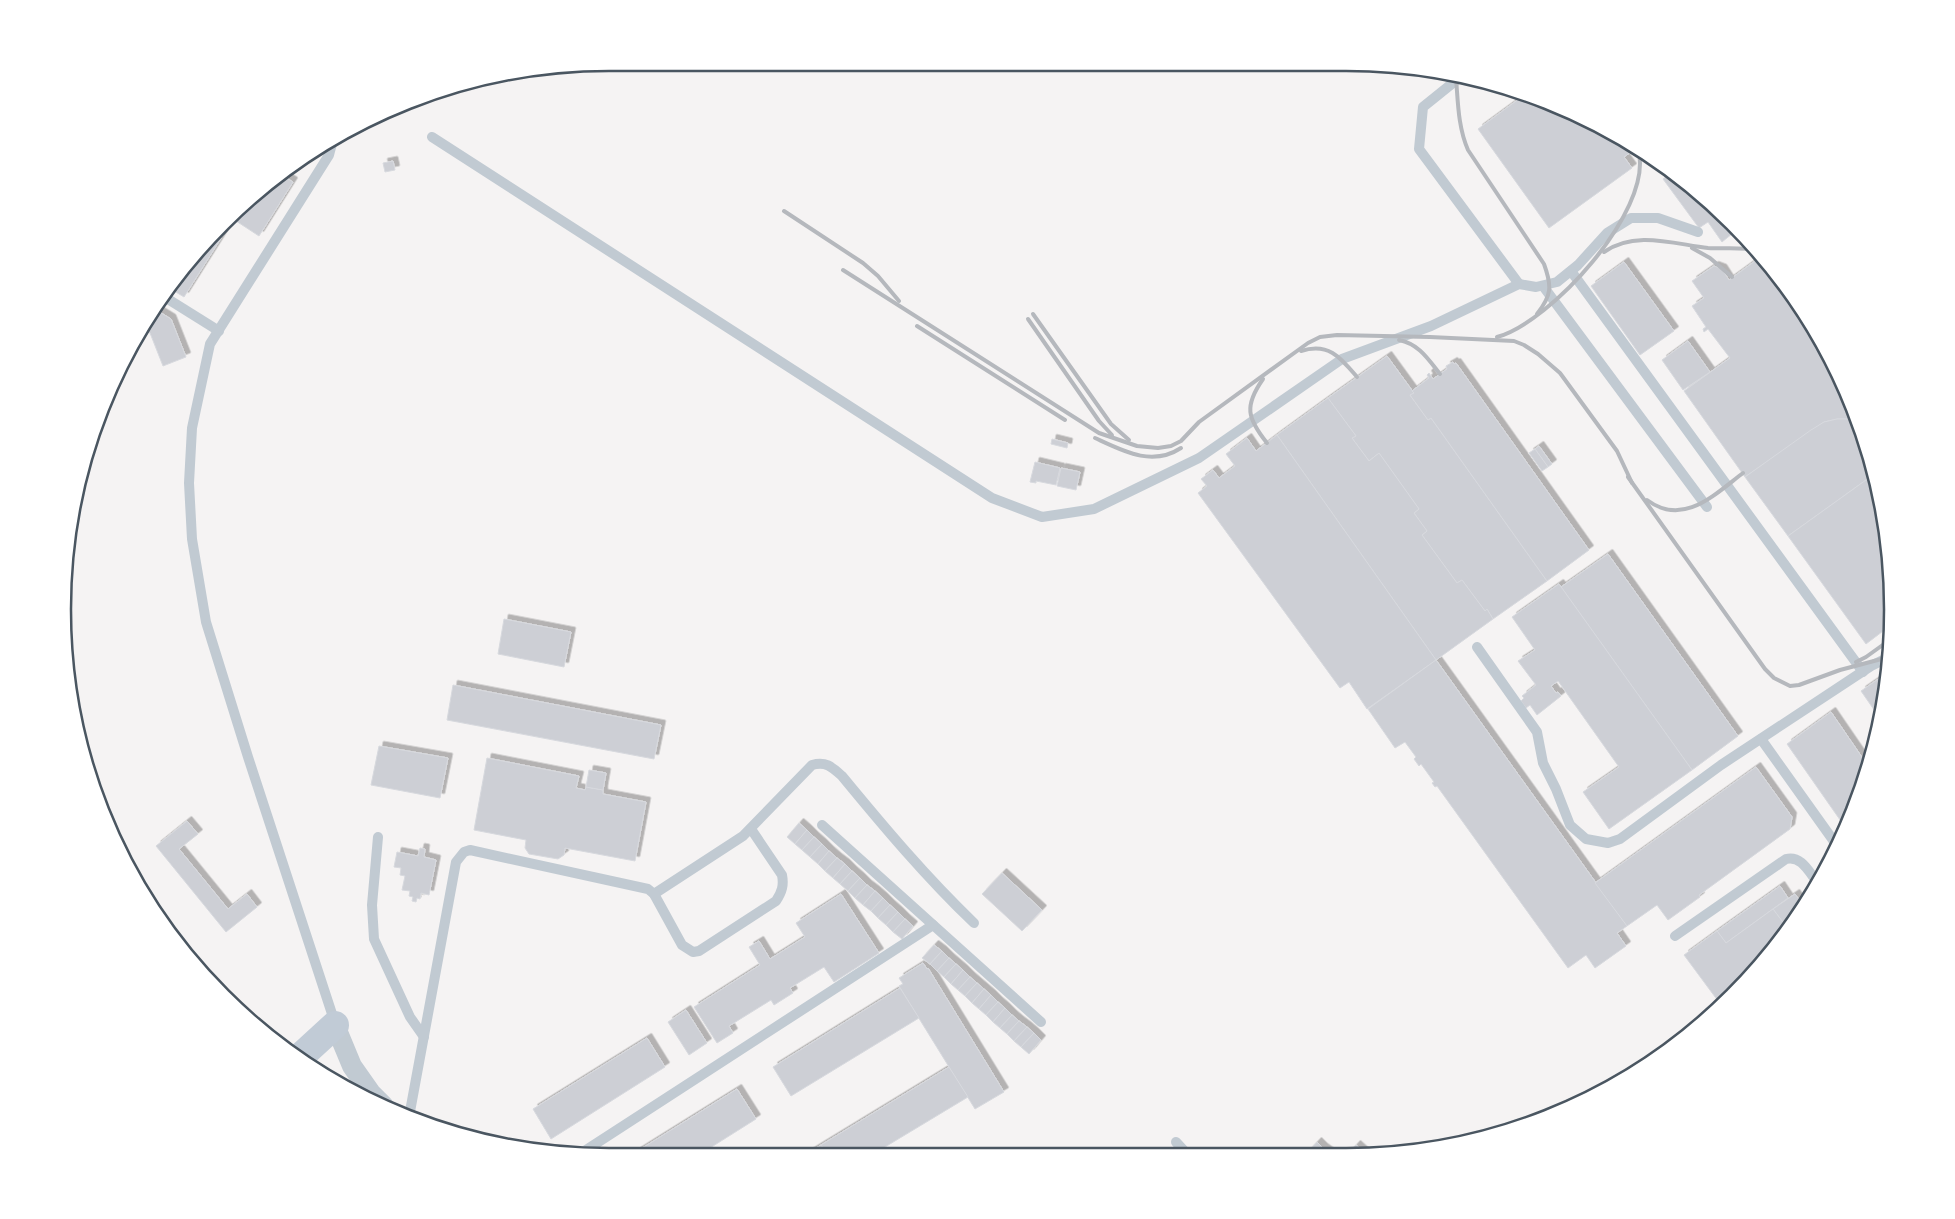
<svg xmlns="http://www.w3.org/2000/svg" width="1955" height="1219" viewBox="0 0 1955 1219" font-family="'Noto Sans',sans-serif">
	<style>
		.building { fill: #cdcfd5; stroke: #d7d9de; filter: url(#shadow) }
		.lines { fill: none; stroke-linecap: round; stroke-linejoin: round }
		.lane { stroke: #c1cad2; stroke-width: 10 }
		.street { stroke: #c1cad2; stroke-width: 20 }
		.secondary { stroke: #c1cbd6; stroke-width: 28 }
		.rail { stroke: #b5b8bd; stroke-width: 4 }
		.rim { fill: none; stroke: #4a5661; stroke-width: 2.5 }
	</style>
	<defs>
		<filter id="shadow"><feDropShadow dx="4.5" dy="-4.5" stdDeviation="0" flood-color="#0004"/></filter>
	</defs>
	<rect width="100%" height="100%" fill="#f5f3f3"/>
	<g class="building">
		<path d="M 1523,96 L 1555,104 L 1563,109 L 1573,123 L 1579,118 L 1625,145 L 1631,152 L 1624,157 L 1632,168 L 1549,228 L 1478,129 Z"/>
		<path d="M 393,161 L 395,170 L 385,172 L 383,163 Z"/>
		<path d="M 1672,172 L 1678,175 L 1721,215 L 1733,233 L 1722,242 L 1708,222 L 1699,228 L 1663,179 Z"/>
		<path d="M 280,174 L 293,182 L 259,236 L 233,219 L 240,208 Z"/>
		<path d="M 240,208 L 184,297 L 169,288 L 223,223 Z"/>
		<path d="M 1721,215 L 1744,237 L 1739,241 Z"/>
		<path d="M 1762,256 L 1819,336 L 1857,419 L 1837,419 L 1824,422 L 1745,477 L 1684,391 L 1730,358 L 1708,329 L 1704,332 L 1703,329 L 1706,327 L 1692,306 L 1704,298 L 1692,281 L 1714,266 L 1722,269 L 1729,280 Z"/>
		<path d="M 1624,262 L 1674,331 L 1640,355 L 1591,286 Z"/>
		<path d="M 153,308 L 171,319 L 186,357 L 163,366 L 150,333 L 143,329 Z"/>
		<path d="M 1688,341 L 1710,372 L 1683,390 L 1662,360 Z"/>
		<path d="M 1387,356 L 1414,393 L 1410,395 L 1428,420 L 1431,418 L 1547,581 L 1493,619 L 1487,609 L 1485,611 L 1462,580 L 1457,583 L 1422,535 L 1427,531 L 1414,513 L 1419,509 L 1379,453 L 1369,461 L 1352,438 L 1356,436 L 1328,398 Z"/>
		<path d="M 1453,362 L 1454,364 L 1456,363 L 1589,550 L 1547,581 L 1431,418 L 1428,420 L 1410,395 L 1414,393 L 1412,391 L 1429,378 L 1427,375 L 1429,373 L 1433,379 L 1447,369 L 1446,366 Z"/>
		<path d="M 1328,398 L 1356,436 L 1352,438 L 1369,461 L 1379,453 L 1419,509 L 1414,513 L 1427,531 L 1422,535 L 1457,583 L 1462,580 L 1485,611 L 1487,609 L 1493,619 L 1436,660 L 1277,435 Z"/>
		<path d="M 1837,419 L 1857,419 L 1863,433 L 1873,475 L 1788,536 L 1745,477 L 1811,430 L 1824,422 Z"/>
		<path d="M 1277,435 L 1436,660 L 1367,709 L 1349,682 L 1340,688 L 1198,493 L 1207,486 L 1201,479 L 1213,470 L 1219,478 L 1235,466 L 1226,454 L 1247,438 L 1256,451 Z"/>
		<path d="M 1052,439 L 1068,443 L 1067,448 L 1051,444 Z"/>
		<path d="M 1539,446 L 1552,464 L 1548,467 L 1535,449 Z"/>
		<path d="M 1535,449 L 1548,467 L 1542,471 L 1529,453 Z"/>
		<path d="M 1035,462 L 1060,468 L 1056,485 L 1036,481 L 1036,483 L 1030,482 Z"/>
		<path d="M 1061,468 L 1080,472 L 1076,490 L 1057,486 Z"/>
		<path d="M 1873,475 L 1888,538 L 1891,625 L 1866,644 L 1788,536 Z"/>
		<path d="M 1608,554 L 1738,736 L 1692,770 L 1561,587 Z"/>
		<path d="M 1559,584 L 1692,770 L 1609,829 L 1583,792 L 1619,767 L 1558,681 L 1551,686 L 1556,693 L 1558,692 L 1561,696 L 1537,715 L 1530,705 L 1526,708 L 1521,701 L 1524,698 L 1522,696 L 1536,685 L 1518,661 L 1535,650 L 1512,617 Z"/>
		<path d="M 504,619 L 571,632 L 564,667 L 498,654 Z"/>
		<path d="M 1436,660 L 1627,926 L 1617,933 L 1626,946 L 1595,968 L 1586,955 L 1568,968 L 1437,786 L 1435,787 L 1432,783 L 1434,782 L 1421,764 L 1419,766 L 1414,759 L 1416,757 L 1405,742 L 1395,748 L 1368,709 Z"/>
		<path d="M 1887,673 L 1879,717 L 1861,691 Z"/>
		<path d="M 453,685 L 661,725 L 654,759 L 447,720 Z"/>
		<path d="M 1831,712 L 1868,766 L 1845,827 L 1787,744 Z"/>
		<path d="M 379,746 L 448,758 L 440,798 L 371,785 Z"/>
		<path d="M 487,758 L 579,776 L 576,788 L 585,790 L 586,787 L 603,790 L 603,794 L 646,802 L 635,861 L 565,848 L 564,855 L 558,859 L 529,854 L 525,848 L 526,840 L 474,830 Z"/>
		<path d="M 1756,767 L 1792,817 L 1790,829 L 1699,895 L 1700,897 L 1668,920 L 1657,905 L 1627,926 L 1595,883 Z"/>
		<path d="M 589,770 L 606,773 L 603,790 L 586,787 Z"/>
		<path d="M 187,821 L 198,834 L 179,849 L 228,909 L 247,894 L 257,907 L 226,932 L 156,846 Z"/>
		<path d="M 799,823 L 807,830 L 795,844 L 787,837 Z"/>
		<path d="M 807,830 L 814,837 L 802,850 L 795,844 Z"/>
		<path d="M 814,837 L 822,844 L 810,857 L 802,850 Z"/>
		<path d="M 822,844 L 829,851 L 818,864 L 810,857 Z"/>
		<path d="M 420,848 L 425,849 L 424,857 L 436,860 L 429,895 L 421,893 L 420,899 L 417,898 L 416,902 L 412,901 L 413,897 L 409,896 L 410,891 L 402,890 L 405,876 L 400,875 L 401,868 L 394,867 L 397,852 L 418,856 Z"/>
		<path d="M 829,851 L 837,858 L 825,871 L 818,864 Z"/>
		<path d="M 837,858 L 845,864 L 833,878 L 825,871 Z"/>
		<path d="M 845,864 L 852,871 L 840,884 L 833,878 Z"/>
		<path d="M 852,871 L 860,878 L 848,891 L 840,884 Z"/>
		<path d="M 1002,873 L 1042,910 L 1022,931 L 982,894 Z"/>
		<path d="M 860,878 L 867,885 L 855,898 L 848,891 Z"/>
		<path d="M 867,885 L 875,891 L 863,905 L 855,898 Z"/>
		<path d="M 1780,886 L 1788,898 L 1726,943 L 1717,931 Z"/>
		<path d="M 875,891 L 883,898 L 871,911 L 863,905 Z"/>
		<path d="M 841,894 L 879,953 L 834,982 L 824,967 L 790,988 L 793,993 L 774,1005 L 771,1000 L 729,1026 L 733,1033 L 717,1043 L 694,1007 L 760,965 L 749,947 L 759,941 L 770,959 L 805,937 L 796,923 Z"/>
		<path d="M 1795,894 L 1803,905 L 1788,929 L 1773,909 Z"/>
		<path d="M 883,898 L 890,905 L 878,918 L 871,911 Z"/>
		<path d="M 890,905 L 898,912 L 886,925 L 878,918 Z"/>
		<path d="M 1773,909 L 1788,929 L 1780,942 L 1721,1005 L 1684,955 L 1717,931 L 1726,943 Z"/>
		<path d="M 898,912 L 905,919 L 893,932 L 886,925 Z"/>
		<path d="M 905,919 L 913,926 L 902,939 L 893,932 Z"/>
		<path d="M 934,945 L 942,951 L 930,964 L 922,958 Z"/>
		<path d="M 942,951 L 949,958 L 937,971 L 930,964 Z"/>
		<path d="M 949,958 L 956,964 L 944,977 L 937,971 Z"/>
		<path d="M 923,963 L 927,969 L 928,968 L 1004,1092 L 975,1109 L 899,986 L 903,984 L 899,978 Z"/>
		<path d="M 956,964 L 963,970 L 951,984 L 944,977 Z"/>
		<path d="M 963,970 L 970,977 L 958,990 L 951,984 Z"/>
		<path d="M 970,977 L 977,983 L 965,996 L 958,990 Z"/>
		<path d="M 977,983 L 984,989 L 972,1003 L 965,996 Z"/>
		<path d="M 900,988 L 919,1018 L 791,1096 L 773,1067 Z"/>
		<path d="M 984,989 L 991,995 L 979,1009 L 972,1003 Z"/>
		<path d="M 991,995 L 998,1002 L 986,1015 L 979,1009 Z"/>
		<path d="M 998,1002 L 1005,1008 L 993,1022 L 986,1015 Z"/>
		<path d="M 1005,1008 L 1012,1015 L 1000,1028 L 993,1022 Z"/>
		<path d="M 686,1010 L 707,1043 L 689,1055 L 668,1022 Z"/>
		<path d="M 1012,1015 L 1019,1021 L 1007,1034 L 1000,1028 Z"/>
		<path d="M 1019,1021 L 1027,1027 L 1014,1041 L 1007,1034 Z"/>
		<path d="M 1027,1027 L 1034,1033 L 1021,1047 L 1014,1041 Z"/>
		<path d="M 1034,1033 L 1041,1040 L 1029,1054 L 1021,1047 Z"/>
		<path d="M 647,1038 L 665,1067 L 551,1139 L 533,1109 Z"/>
		<path d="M 949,1067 L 968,1097 L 875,1153 L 826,1153 L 821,1145 Z"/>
		<path d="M 737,1089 L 756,1119 L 702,1153 L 636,1152 Z"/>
		<path d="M 1317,1142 L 1323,1148 L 1317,1155 L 1305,1155 Z"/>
		<path d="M 821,1145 L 826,1153 L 808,1153 Z"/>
		<path d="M 1356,1145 L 1367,1155 L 1347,1155 Z"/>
		<path d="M 1323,1148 L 1330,1153 L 1329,1155 L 1317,1155 Z"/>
	</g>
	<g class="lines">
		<g class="lane">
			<path d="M 1459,78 L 1423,107 L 1419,149 L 1519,284"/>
			<path d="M 432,137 L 992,498 L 1042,517 L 1094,509 L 1199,458 L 1342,359 L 1431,326 L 1519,284 L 1536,287 L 1557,282 L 1578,265 L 1607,233 L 1631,218 L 1658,218 L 1698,232"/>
			<path d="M 333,140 L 329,155 L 210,344 L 192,428 L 189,483 L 192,539 L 206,622 L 248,757 L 335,1023"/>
			<path d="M 1571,271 L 1863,672"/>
			<path d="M 1543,286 L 1707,507"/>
			<path d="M 163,296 L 219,331"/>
			<path d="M 1477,647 L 1537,732 L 1543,763 L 1556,789 L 1570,825 L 1586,839 L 1608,843 L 1620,839 L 1721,765 L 1871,666 L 1889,657"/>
			<path d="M 1761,739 L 1838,847"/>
			<path d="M 822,825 L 1041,1022"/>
			<path d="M 378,837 L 372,905 L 374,939 L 410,1017 L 424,1037"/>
			<path d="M 654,894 L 743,836 L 812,765 C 826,761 832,767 842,776 C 884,827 926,877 974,923"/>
			<path d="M 1675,936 L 1786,859 C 1801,855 1809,872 1817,882"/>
			<path d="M 409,1117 L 456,862 L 464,852 L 470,850 L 648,889 L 654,894 L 682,945 L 693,952 L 699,951 L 776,901 C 782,892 784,885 782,875 L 751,829"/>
			<path d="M 1176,1142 L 1188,1155"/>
			<path d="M 583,1152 L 933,925"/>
		</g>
		<path class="street" d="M 335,1025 L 352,1066 L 371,1093 L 384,1106"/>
		<path class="secondary" d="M 300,1057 L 335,1025"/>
		<g class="rail">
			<path d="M 1456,78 C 1458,102 1458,127 1468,150 L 1544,264 C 1552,286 1552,295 1537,314"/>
			<path d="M 784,211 L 863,263 L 878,276 L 899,301"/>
			<path d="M 1692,248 L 1710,258 L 1732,277"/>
			<path d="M 1604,252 C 1635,230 1674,244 1708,248 C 1725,249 1741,247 1758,250"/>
			<path d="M 843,270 L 1099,433 L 1137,446 L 1158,448 L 1171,446 L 1181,441 L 1199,422 L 1308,343 L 1320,337 L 1337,335 L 1430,337 L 1514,341 L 1524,345 L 1538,354 L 1560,373 L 1617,451 L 1632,483"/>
			<path d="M 1033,314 L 1111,424 L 1129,440"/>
			<path d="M 1028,319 L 1099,421 L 1112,435"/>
			<path d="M 917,326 L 1065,420"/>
			<path d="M 1497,337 C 1551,322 1651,212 1639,153"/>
			<path d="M 1399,340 C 1419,344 1428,359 1440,374"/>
			<path d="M 1301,351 C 1329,342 1341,358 1357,377"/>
			<path d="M 1263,379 C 1244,406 1247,418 1267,443"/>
			<path d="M 1095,438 C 1123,451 1152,467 1181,448"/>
			<path d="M 1628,477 L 1765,669 L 1774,678 L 1790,686 L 1799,685 L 1840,670 L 1889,657"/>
			<path d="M 1647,500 C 1683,527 1714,495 1743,473"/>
			<path d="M 1856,662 L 1866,657 L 1891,639"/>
		</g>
	</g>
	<path d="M0 0H1955V1219H0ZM609 71H1346A538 538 0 0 1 1884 609V610A538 538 0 0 1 1346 1148H609A538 538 0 0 1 71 610V609A538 538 0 0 1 609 71Z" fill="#fff" fill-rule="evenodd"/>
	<path class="rim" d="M609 71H1346A538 538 0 0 1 1884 609V610A538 538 0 0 1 1346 1148H609A538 538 0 0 1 71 610V609A538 538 0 0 1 609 71Z"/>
</svg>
